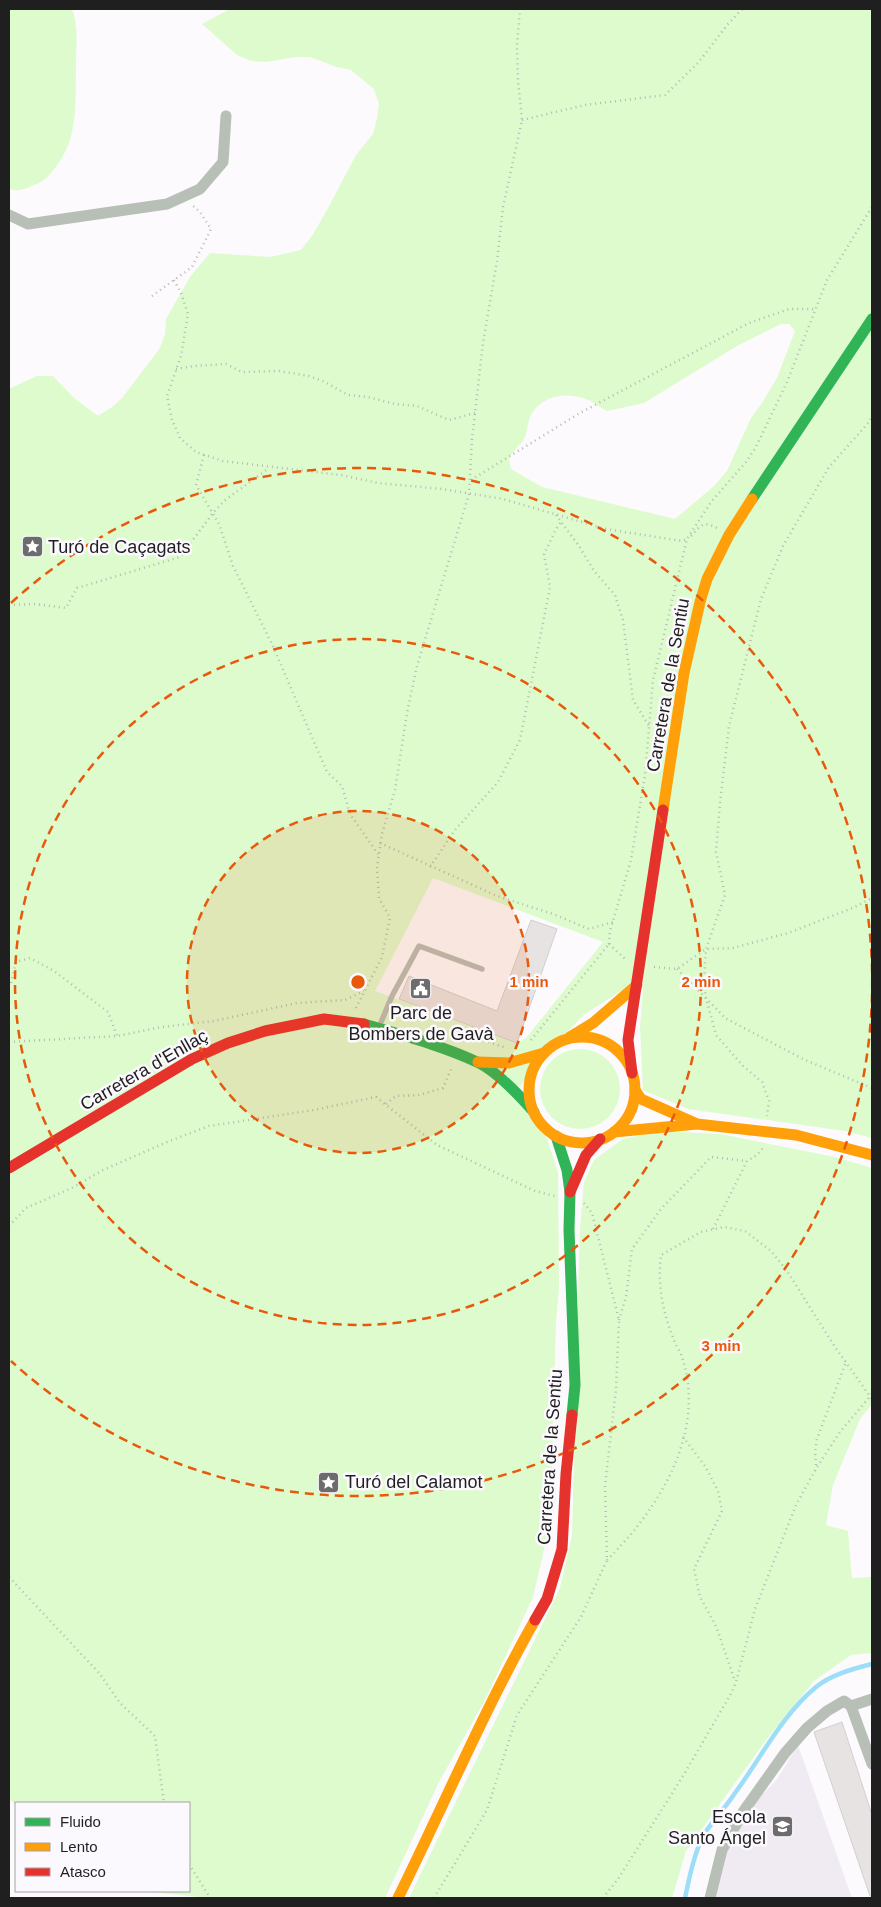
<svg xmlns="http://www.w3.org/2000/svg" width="881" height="1907" viewBox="0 0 881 1907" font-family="Arial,sans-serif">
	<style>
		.built { fill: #f0ebf3 }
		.green { fill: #ddfbcd; fill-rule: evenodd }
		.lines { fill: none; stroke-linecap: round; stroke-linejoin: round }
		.stream { stroke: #9cddf7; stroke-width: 4.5 }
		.building { fill: #e8e3e3; stroke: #d1cfd0 }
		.path { stroke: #b5bab5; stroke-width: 2.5; stroke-dasharray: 1 4; stroke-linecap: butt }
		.lane { stroke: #b8bfb7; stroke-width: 5.5 }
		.street { stroke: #b8bfb7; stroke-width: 11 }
		.fast { stroke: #30b455; stroke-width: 11 }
		.slow { stroke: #ff9f0a; stroke-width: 11 }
		.jam { stroke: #e5322d; stroke-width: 11 }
		.ring { fill: none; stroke: #e8590c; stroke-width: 2.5; stroke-dasharray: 9 6 }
		.labels { text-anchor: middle; stroke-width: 5; stroke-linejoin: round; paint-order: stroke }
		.poi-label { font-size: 18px; fill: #201f20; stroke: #fcf9fe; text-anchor: start }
		.street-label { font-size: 18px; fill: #201f20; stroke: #fcf9fe }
		.centre { fill: #e8590c; stroke: #fcf9fe; stroke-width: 2.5 }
		.ring-label { font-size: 15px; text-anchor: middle; font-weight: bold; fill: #e8590c; stroke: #fcf9fe; stroke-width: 5; stroke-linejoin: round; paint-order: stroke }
	</style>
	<rect width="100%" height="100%" fill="#fcfafd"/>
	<path class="built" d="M 798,1745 L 852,1898 L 715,1898 L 726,1848 L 753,1804 L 777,1779 Z"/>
	<g class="green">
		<path d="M 9,9 L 72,9 C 79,28 76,46 76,66 C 75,100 79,137 57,165 C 49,176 46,180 34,185 C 24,189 20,192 9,189 Z"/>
		<path d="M 230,9 L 872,9 L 872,1138 L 845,1131 L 688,1109 L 643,1090 L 640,1027 L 644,976 L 582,1016 L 513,1094 L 547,1139 L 558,1172 L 559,1287 L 556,1321 L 552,1467 L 556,1498 L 533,1597 L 485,1700 L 439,1782 L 385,1898 L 208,1898 L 143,1891 L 142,1891 L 189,1891 L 189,1803 L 16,1803 L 16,1806 L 9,1798 L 9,389 L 37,376 L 53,376 L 74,398 L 98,416 L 112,407 L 122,398 L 151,360 L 160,348 L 165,334 L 166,319 L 190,277 L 210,253 L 270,257 L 301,250 L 312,236 L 327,210 L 356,155 L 373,134 L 377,119 L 379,104 L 374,89 L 351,70 L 337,67 L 310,57 L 295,57 L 267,62 L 251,61 L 237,55 L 202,24 ZM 781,324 L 789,324 L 795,331 L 777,378 L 762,403 L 751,418 L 727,471 L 713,487 L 675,519 L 542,487 L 511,469 L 509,459 C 512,452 518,447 523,441 C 528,433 527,422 531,415 C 541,396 564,392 583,398 C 591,400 599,407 607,411 L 644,403 L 737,346 ZM 433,878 L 603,942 L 526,1038 L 517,1043 L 375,991 Z"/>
		<circle cx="580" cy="1089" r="40"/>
		<path d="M 659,1131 L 720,1134 L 835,1157 L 872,1168 L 872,1404 L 860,1419 L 833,1485 L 826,1525 L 848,1531 L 852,1578 L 872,1577 L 872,1653 L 851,1655 L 814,1681 L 769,1736 L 686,1851 L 672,1898 L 409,1898 L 560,1588 L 572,1535 L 580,1229 L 584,1182 L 594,1160 L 623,1139 Z"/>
	</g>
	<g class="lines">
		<path class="stream" d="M 685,1898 C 689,1879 695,1849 705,1833 C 714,1819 726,1807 735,1793 C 761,1758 782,1715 816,1687 C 832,1674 853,1669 872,1664"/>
	</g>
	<g class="building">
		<path d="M 531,920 L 557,929 L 517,1043 L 399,999 L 409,976 L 497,1011 Z"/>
		<path d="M 842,1722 L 872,1815 L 872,1896 L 870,1896 L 814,1732 Z"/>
	</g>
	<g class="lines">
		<g class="path">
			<path d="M 522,120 L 585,105 L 665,95 L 698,63 L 728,24 L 742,9"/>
			<path d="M 174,280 L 181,293 L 188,314 L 181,356 L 167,396 L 172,420 L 180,438 L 196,452 L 223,461 L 341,475 L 378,483 L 442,489 L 503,499 L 606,529 L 682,541 L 687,539"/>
			<path d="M 152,296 L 192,267 L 211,229 L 200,212 L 192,205"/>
			<path d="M 176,369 L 194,366 L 226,364 L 242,372 L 279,371 L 309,376 L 325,382 L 348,395 L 368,397 L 395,404 L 417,406 L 449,420 L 475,413"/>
			<path d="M 872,414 L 870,421 L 829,467 L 783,546 L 761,599 L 729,726 L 720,803 L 716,852 L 725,895 L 706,949 L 704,982 L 706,998 L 725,1018 L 805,1060 L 872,1088"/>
			<path d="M 204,455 L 196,485 L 219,524 L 233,566 L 272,644 L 327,772 L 342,786 L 350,814 L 378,854"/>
			<path d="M 471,480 L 580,413 L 749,323 L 789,309 L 815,309"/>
			<path d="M 556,515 L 579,546 L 594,571 L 615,595 L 623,620 L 633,700 L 649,726"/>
			<path d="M 691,536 C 701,526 702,520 717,528"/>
			<path d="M 9,605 L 35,604 L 66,608 L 77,588 L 180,557 L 213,513 L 224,501 L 269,468"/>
			<path d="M 380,843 L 497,896 L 553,914 L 589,929 L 613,922"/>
			<path d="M 430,867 L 455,830 L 498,782 L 520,740 L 550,587 L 544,554 L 556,529 L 561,522"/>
			<path d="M 609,944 L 610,931 L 631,860 L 645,775 L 653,680 L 687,539 L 711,502 L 746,462 L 756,447 L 787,382 L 827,280 L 872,207"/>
			<path d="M 609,944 L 625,959"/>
			<path d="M 654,967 L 677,969 L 706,949 L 733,948 L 788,933 L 855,907 L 872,898"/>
			<path d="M 677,969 L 706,998 L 716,1035 L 743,1066 L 762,1082 L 769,1101 L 767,1116"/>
			<path d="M 11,983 L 16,962 L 30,958 L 54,971 L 108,1012 L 117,1036"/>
			<path d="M 356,1008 L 382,957 L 390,918 L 379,898 L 377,867 L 382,834 L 395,790 L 407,713 L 417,666 L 469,494 L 472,439 L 483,343 L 497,261 L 503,207 L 522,120 L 518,81 L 517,45 L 520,9"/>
			<path d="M 531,1040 L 609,944"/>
			<path d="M 463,1041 L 466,1035 L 504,1047"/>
			<path d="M 9,1042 L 117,1036 L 162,1027 L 214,1021 L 297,1003 L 345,1000 L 364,991"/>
			<path d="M 386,1104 L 396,1096 L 419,1095 L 443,1088 L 452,1067"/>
			<path d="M 9,1226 L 26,1208 L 72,1188 L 103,1170 L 167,1142 L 209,1126 L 314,1110 L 376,1097 L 437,1145 L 535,1191 L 555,1196"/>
			<path d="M 713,1229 L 747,1161 L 757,1155 L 764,1147"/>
			<path d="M 619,1320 L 626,1297 L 632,1249 L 661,1209 L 711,1157 L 747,1161"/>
			<path d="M 683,1437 L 705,1466 L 718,1491 L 722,1511 L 694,1569 L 700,1597 L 716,1626 L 735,1681"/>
			<path d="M 816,1465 L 815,1452 L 817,1439 L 846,1362"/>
			<path d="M 607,1560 C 659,1509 707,1432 682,1357 C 680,1351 676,1346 674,1340 C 663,1313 657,1284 661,1255 L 701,1232 L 724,1227 L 745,1231 L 771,1251 L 787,1271 L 835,1347 L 872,1399"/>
			<path d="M 9,1577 L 100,1674 L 120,1703 L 155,1736 L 164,1803"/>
			<path d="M 189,1864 L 210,1898"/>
			<path d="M 434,1898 L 487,1810 L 517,1715 L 581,1617 L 607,1560 L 605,1486 L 616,1389 L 619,1320 L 592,1213 L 584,1203"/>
			<path d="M 603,1898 L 618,1879 L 683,1776 L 732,1692 L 736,1682 L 755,1609 L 796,1505 L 817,1467 L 840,1432 L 872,1394"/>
		</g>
		<path class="lane" d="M 379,1027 L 392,996 L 419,946 L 482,969"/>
		<g class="street">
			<path d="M 9,215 L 28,224 L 167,204 L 200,189 L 223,162 L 226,116"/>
			<path d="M 851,1706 L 872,1764"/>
			<path d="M 851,1706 L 872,1699"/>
			<path d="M 710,1898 L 722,1850 L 743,1812 L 785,1753 L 807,1728 L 827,1711 L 844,1701 L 851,1706"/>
		</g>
		<g class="fast">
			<path d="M 752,499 L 872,319"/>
			<path d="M 364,1024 C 401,1035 441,1045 477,1062 C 497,1071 519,1095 534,1112"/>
			<path d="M 556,1136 L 567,1170 L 570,1192 L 569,1230 L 575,1385 L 572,1415"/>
		</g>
		<g class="slow">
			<path d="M 663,810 L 684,673 L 700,602 L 707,579 L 729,535 L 752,499"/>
			<path d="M 570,1037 L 593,1023 L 637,985"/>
			<circle cx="582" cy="1090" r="53"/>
			<path d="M 478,1062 L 509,1063 L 544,1053"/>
			<path d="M 635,1090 L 641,1099 L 695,1123"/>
			<path d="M 614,1132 L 697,1124 L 796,1135 L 872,1155"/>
			<path d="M 398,1898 C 444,1805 484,1710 535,1620"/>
		</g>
		<g class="jam">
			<path d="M 632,1073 L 628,1040 L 663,810"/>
			<path d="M 9,1168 L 192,1059 L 228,1043 L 265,1031 L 324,1019 L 364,1024"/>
			<path d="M 570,1192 L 586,1155 L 600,1139"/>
			<path d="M 535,1620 L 547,1599 L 562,1549 L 566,1474 L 572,1415"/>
		</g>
	</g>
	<circle cx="358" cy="982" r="171" fill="#e8590c" fill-opacity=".12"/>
	<g class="ring">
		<circle cx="358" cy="982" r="171"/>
		<circle cx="358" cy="982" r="343"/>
		<path d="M11 603A514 514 0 1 1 11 1361"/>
	</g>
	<defs>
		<symbol id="sight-square" viewBox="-11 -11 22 22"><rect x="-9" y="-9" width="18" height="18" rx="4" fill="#6d6c6d" stroke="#fcf9fe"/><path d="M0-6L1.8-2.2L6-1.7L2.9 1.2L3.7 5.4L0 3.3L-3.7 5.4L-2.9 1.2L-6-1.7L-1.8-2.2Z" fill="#fff"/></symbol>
		<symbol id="civic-square" viewBox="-11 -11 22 22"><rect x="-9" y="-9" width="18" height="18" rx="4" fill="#6d6c6d" stroke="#fcf9fe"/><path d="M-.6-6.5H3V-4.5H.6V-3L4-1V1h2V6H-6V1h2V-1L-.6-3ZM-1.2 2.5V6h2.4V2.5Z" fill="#fff"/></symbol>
		<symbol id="school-square" viewBox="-11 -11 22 22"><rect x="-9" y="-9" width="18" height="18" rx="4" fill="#6d6c6d" stroke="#fcf9fe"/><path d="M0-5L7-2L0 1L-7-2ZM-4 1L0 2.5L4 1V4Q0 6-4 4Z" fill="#fff"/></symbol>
	</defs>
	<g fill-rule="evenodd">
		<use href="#sight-square" x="20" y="534" width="25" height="25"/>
		<use href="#civic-square" x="408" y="976" width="25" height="25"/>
		<use href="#sight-square" x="316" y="1470" width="25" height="25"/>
		<use href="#school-square" x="770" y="1814" width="25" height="25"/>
	</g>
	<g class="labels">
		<g class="poi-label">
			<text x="48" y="553">Turó de Caçagats</text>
			<text x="421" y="1019" text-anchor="middle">Parc de<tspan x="421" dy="21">Bombers de Gavà</tspan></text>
			<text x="345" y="1488">Turó del Calamot</text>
			<text x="766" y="1823" text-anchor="end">Escola<tspan x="766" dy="21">Santo Ángel</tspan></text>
		</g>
		<g class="street-label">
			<text transform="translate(668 685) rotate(-80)" y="6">Carretera de la Sentiu</text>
			<text transform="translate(144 1070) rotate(-30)" y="6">Carretera d'Enllaç</text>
			<text transform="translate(550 1457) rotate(-86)" y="6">Carretera de la Sentiu</text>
		</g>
	</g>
	<circle cx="358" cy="982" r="8" class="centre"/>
	<g class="ring-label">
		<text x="529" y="987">1 min</text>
		<text x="701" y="987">2 min</text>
		<text x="721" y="1351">3 min</text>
	</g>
	<rect width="881" height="1907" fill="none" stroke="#201f20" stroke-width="20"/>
	<rect x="15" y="1802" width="175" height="90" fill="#fcf9fe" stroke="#a4a2a5"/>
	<rect x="25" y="1818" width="25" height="8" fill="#30b455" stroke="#a4a2a5"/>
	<text x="60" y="1827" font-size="15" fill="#201f20">Fluido</text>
	<rect x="25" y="1843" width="25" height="8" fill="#ff9f0a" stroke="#a4a2a5"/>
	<text x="60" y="1852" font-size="15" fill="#201f20">Lento</text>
	<rect x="25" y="1868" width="25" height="8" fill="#e5322d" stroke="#a4a2a5"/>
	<text x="60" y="1877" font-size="15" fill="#201f20">Atasco</text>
</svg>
